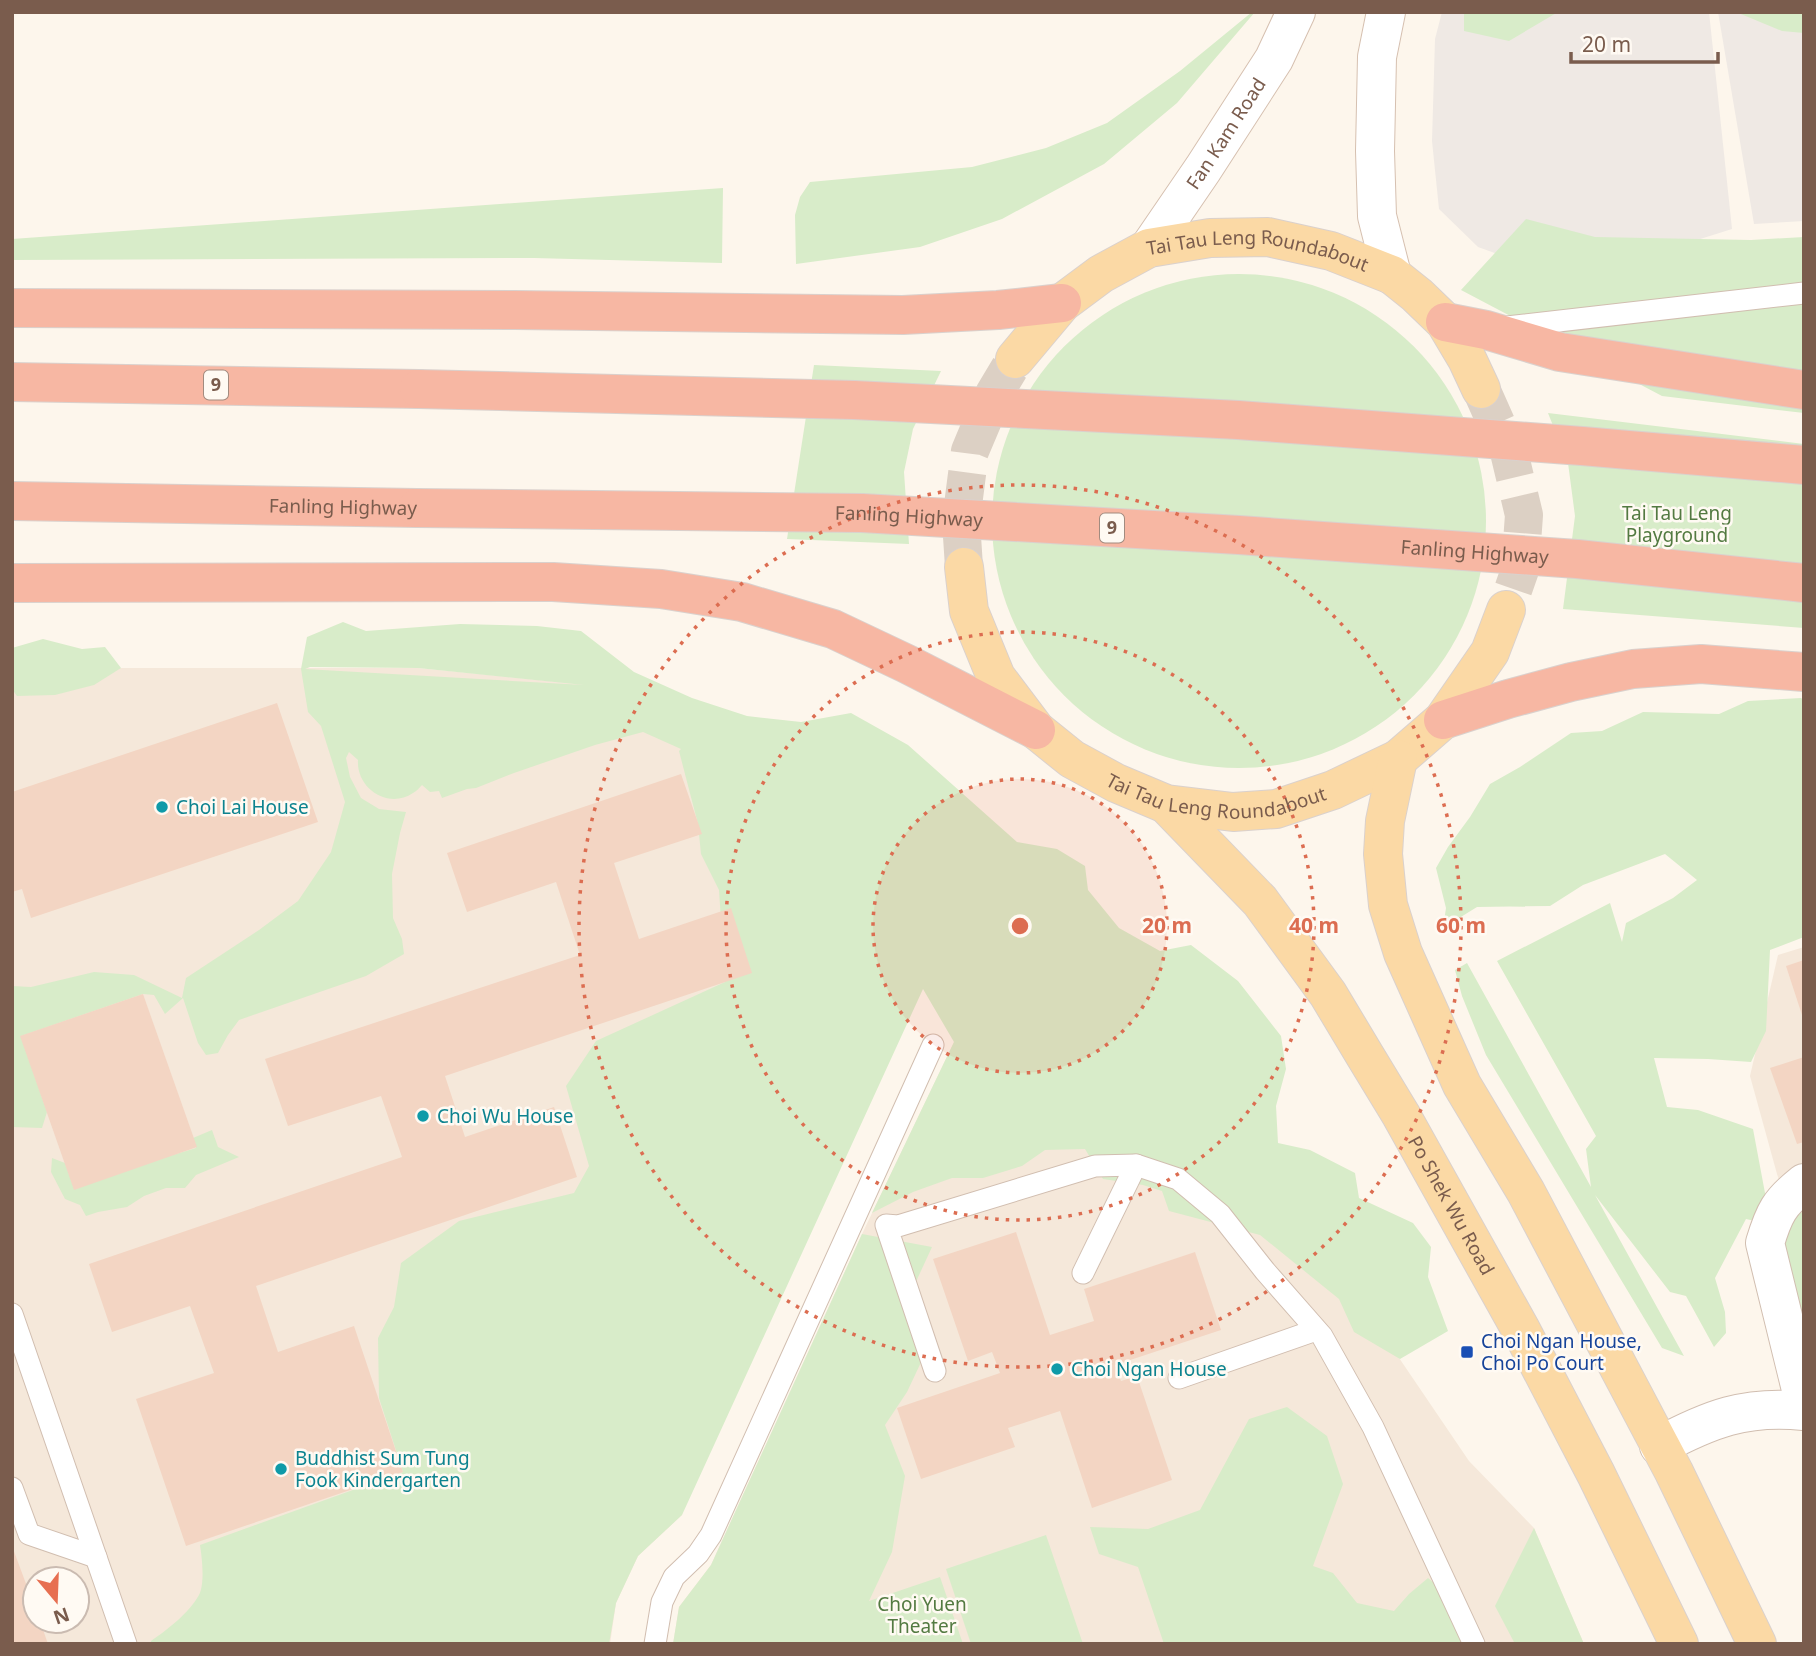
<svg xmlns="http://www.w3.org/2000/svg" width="1816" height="1656" viewBox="0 0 1816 1656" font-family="'Noto Sans',sans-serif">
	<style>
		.residential { fill: #f5e8da; fill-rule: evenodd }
		.industrial { fill: #efe9e4 }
		.green { fill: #d8ecc9; fill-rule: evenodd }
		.building { fill: #f3d5c3 }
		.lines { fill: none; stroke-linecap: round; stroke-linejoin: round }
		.primary-tunnel { stroke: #dcd0c4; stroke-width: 38; stroke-dasharray: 38 19; stroke-linecap: butt }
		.service-casing { stroke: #d1beb0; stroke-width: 23 }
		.minor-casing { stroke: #d1beb0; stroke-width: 40 }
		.secondary-casing { stroke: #d6c0b0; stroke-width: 40 }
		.primary-casing { stroke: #dad1cd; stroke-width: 40 }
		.motorway-casing { stroke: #dad1cd; stroke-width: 40 }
		.service { stroke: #fff; stroke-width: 21 }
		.minor { stroke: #fff; stroke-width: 38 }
		.secondary { stroke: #fff; stroke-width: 38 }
		.primary { stroke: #fbd9a5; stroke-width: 38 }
		.motorway { stroke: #f7b7a3; stroke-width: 38 }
		.motorway-bridge-casing { stroke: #dad1cd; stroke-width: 40; stroke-linecap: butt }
		.motorway-bridge { stroke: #f7b7a3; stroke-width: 38 }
		.ring { fill: none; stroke: #dc6d51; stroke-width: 3.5; stroke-dasharray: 3.5 7 }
		.culture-dot { fill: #0f9aa8; stroke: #fffaf3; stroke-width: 2.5 }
		.transit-dot { fill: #1a4fb4; stroke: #fffaf3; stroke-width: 2.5 }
		.labels { text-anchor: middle; stroke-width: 5; stroke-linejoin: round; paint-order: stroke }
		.shield { fill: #fffaf3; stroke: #a28b7f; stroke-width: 2 }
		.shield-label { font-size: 18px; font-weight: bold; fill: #7a5c4d }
		.street-label { font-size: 19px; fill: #7a5c4d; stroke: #fffaf3 }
		.park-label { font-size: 19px; fill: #537a41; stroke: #fffaf3 }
		.culture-label { font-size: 19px; fill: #0d838f; stroke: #fffaf3; text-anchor: start }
		.transit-label { font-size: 19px; fill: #164399; stroke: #fffaf3; text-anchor: start }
		.centre { fill: #dc6d51; stroke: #fffaf3; stroke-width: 3.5 }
		.ring-label { font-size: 21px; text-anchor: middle; font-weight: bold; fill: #dc6d51; stroke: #fffaf3; stroke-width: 5; stroke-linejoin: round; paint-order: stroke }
	</style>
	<rect width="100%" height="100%" fill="#fdf6ec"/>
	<g class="residential">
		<path d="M 12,668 L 418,668 L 610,687 L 663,702 L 760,859 L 682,1515 L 638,1556 L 616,1603 L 610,1644 L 12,1644 ZM 35,1579 L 77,1579 L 77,1621 L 35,1621 Z"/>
		<path d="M 1804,947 L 1804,1253 L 1777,1174 L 1750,1076 L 1778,955 Z"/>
		<path d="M 954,1042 L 1217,1127 L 1393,1349 L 1469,1461 L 1534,1528 L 1584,1644 L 673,1644 L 679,1607 L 711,1565 L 862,1234 Z"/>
	</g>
	<g class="industrial">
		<path d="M 1442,12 L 1709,12 L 1732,229 L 1643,257 L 1550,273 L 1478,247 L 1439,209 L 1432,141 L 1435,39 Z"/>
		<path d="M 1718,12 L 1804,12 L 1804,221 L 1754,224 Z"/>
	</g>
	<g class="green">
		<path d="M 1252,12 L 1255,12 L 1177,103 L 1104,164 L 1002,219 L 920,247 L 796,264 L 795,215 L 800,197 L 810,182 L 972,167 L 1046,148 L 1107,123 L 1180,71 Z"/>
		<path d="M 1464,12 L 1558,12 L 1509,41 L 1464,31 Z"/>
		<path d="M 1736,12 L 1804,12 L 1804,33 L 1782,31 Z"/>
		<path d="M 723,188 L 722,263 L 534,258 L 12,260 L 12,239 Z"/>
		<path d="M 1526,219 L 1595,237 L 1751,240 L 1804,237 L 1804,413 L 1662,396 L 1461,290 Z"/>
		<circle cx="1239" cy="521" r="247"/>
		<path d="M 814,365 L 941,371 L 913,429 L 904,472 L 909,544 L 787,539 Z"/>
		<path d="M 1548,413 L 1804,444 L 1804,628 L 1563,609 L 1575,516 L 1568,463 Z"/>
		<path d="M 343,622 L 366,631 L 460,624 L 537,626 L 581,631 L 634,672 L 692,698 L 747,716 L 801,722 L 851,713 L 908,745 L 1017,842 L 1057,849 L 1085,866 L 1088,890 L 1119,928 L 1160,951 L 1191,945 L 1238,981 L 1281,1036 L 1286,1069 L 1276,1106 L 1278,1143 L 1310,1150 L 1355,1173 L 1359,1198 L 1413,1223 L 1431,1247 L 1428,1277 L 1448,1331 L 1400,1359 L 1354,1332 L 1339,1299 L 1260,1235 L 1169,1211 L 1162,1191 L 1143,1185 L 1103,1179 L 1085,1149 L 1045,1150 L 1022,1166 L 983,1178 L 952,1178 L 913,1192 L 872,1213 L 954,1042 L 923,989 L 682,1515 L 638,1556 L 616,1603 L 609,1644 L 151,1644 L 151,1641 C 167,1630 189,1613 199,1595 C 205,1583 202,1558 200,1545 L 403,1472 L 379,1398 L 378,1338 L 394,1307 L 401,1263 L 459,1221 L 574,1193 L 589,1166 L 566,1086 L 596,1041 L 725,982 L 719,890 L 701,854 L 698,824 L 679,751 L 681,749 L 643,732 L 595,745 L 514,773 L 476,788 L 467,789 L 442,798 L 439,791 L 430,792 L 422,785 C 419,788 417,791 413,793 C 388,810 356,788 358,760 L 349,752 L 346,758 L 350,777 L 361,798 L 379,809 L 406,812 L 400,833 L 392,874 L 393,918 L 402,939 L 404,954 L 366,976 L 239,1020 L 228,1035 L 218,1053 L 206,1055 L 198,1043 L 183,998 L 165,1014 L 154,995 L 143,994 L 21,1036 L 47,1112 L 42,1128 L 12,1127 L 12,986 L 31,987 L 94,972 L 134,975 L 182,998 L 186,978 L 259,930 L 298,901 L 331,852 L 345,802 L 321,726 L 308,712 L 301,669 L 307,637 ZM 310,667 L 418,668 L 584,685 L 305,669 Z"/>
		<path d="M 43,639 L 82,649 L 105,647 L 121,668 L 94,685 L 55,695 L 17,696 L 12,689 L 12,648 Z"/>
		<path d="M 1801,698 L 1804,700 L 1804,937 L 1770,950 L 1766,1031 L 1751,1062 L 1708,1059 L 1654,1058 L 1667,1107 L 1698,1110 L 1753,1129 L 1768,1209 L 1764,1223 L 1746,1219 L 1715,1278 L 1725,1312 L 1726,1333 L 1714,1347 L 1686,1296 L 1670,1292 L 1595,1195 L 1684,1356 L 1662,1348 L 1486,1055 L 1462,996 L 1455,970 L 1467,963 L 1591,1187 L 1586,1149 L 1596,1136 L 1497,961 L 1610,903 L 1622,942 L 1626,923 L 1673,898 L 1697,880 L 1665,854 L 1583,885 L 1550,906 L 1477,907 L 1443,928 L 1446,908 L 1436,868 L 1448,847 L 1470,817 L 1490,784 L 1520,767 L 1571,733 L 1602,731 L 1643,712 L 1719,714 L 1748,701 Z"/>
		<path d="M 212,1130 L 218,1147 L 239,1157 L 196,1175 L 185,1188 L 166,1188 L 144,1196 L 127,1207 L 98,1212 L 86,1216 L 80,1205 L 65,1199 L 51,1172 L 52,1158 L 65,1163 L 73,1185 L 196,1148 L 193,1138 Z"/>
		<path d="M 1804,1211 L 1804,1351 L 1784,1243 L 1796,1216 Z"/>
		<path d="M 862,1234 L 932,1247 L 914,1286 L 932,1339 L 907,1392 L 885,1425 L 905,1476 L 892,1552 L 869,1601 L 940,1577 L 963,1644 L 673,1644 L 679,1607 L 711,1565 Z"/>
		<path d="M 1287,1407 L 1327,1436 L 1343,1484 L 1313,1566 L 1333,1573 L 1357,1603 L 1394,1611 L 1409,1594 L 1428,1578 L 1452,1598 L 1469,1644 L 1164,1644 L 1138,1567 L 1099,1554 L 1090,1527 L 1148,1529 L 1200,1510 L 1249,1419 Z"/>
		<path d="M 1534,1528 L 1584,1644 L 1515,1644 L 1495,1606 Z"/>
		<path d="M 1046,1535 L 1083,1644 L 971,1644 L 946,1569 Z"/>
	</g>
	<g class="building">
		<path d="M 277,703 L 318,822 L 31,918 L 22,889 L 12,892 L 12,792 Z"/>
		<path d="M 681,774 L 702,834 L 614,863 L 639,939 L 731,908 L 752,973 L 445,1076 L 465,1137 L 554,1107 L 577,1177 L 256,1286 L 278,1352 L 354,1326 L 403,1472 L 186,1546 L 136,1399 L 214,1373 L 190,1306 L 112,1332 L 89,1264 L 402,1157 L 381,1096 L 288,1126 L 265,1059 L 580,955 L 556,882 L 467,912 L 447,853 Z"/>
		<path d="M 1804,960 L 1804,1018 L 1803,1018 L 1786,966 Z"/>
		<path d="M 143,994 L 197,1147 L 74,1190 L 20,1036 Z"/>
		<path d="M 1804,1057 L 1804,1142 L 1797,1144 L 1770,1068 Z"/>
		<path d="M 1016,1232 L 1050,1335 L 1094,1321 L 1084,1289 L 1195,1252 L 1221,1330 L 1115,1365 L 1121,1381 L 1137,1376 L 1172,1480 L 1092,1508 L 1060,1411 L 1008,1428 L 1015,1447 L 921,1479 L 897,1408 L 1000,1373 L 992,1352 L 968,1361 L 933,1259 Z"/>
		<path d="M 12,1546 L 35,1608 L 35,1621 L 40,1621 L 48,1644 L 12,1644 Z"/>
	</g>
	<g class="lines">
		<g class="primary-tunnel">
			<path d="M 1481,389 L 1509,452 L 1524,515 L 1520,570 L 1506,610"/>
			<path d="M 964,567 L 961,521 L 970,451 L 994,394 L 1015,359"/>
		</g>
		<defs>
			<g id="service">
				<path d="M 1507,327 L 1804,293"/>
				<path d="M 1083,1273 L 1136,1165"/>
				<path d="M 12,1314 L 126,1644"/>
				<path d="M 935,1371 L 886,1225 L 898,1226 L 1095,1166 L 1136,1165 L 1178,1179 L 1220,1214 L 1265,1271 L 1322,1336 L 1373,1427 L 1474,1644"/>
				<path d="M 1179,1378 L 1316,1330"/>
				<path d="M 12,1488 L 29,1534 L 96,1557"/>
				<path d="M 655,1644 L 662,1602 L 674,1577 L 698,1554 L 711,1535 L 933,1045"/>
			</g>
			<g id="minor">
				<path d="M 1804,1183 C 1779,1203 1774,1213 1765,1243 L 1804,1402"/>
				<path d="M 1659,1446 C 1710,1419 1745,1405 1804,1411"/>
			</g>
			<g id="secondary">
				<path d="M 1386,12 L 1377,57 L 1375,151 L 1377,216 L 1392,275"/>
				<path id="s1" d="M 1149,248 L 1203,169 L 1274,59 L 1296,12"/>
			</g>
			<g id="primary">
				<path id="s2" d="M 1015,359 L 1062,303 L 1101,274 L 1149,248 L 1210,238 L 1268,237 L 1331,251 L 1392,275 L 1417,295 L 1445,322 L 1467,359 L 1481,389"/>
				<path id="s3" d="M 964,567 L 969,611 L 996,677 L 1036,730 L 1072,759 L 1116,783 L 1166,804 L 1233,812 L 1276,809 L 1333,790 L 1398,759 L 1443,720 L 1490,652 L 1506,610"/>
				<path d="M 1398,759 L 1385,821 L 1383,854 L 1388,905 L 1403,953 L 1462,1085 L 1526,1192 L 1674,1472 L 1757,1644"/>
				<path id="s4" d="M 1166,804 L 1260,901 L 1328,994 L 1364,1054 L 1401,1115 L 1521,1330 L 1596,1474 L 1679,1644"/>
			</g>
			<g id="motorway">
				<path d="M 12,308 L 515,310 L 903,315 L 998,310 L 1062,303"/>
				<path d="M 1445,322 L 1486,330 L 1560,352 L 1804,390"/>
				<path d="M 12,382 L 419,389"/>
				<path id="s5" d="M 12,501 L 417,508"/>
				<path d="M 12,583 L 553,582 L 661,589 L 742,602 L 833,629 L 907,664 L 1036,730"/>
				<path d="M 1443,720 L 1508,699 L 1571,682 L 1633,669 L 1701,664 L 1804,672"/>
			</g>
		</defs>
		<use href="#service" class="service-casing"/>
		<use href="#minor" class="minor-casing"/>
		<use href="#secondary" class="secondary-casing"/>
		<use href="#primary" class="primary-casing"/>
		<use href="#motorway" class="motorway-casing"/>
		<use href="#service" class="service"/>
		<use href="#minor" class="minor"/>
		<use href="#secondary" class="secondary"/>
		<use href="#primary" class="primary"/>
		<use href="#motorway" class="motorway"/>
		<defs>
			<g id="motorway-bridge">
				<path d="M 419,389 L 854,400 L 1238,420 L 1582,446 L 1804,465"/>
				<path id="s6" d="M 417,508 L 862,513 L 1239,535 L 1577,559 L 1804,583"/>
			</g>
		</defs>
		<use href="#motorway-bridge" class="motorway-bridge-casing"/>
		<use href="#motorway-bridge" class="motorway-bridge"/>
	</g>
	<circle cx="1020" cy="926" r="147" fill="#dc6d51" fill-opacity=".12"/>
	<g class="ring">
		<circle cx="1020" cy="926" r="147"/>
		<circle cx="1020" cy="926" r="294"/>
		<circle cx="1020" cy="926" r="441"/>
	</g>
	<g class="culture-dot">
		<circle cx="162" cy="807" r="7"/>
		<circle cx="423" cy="1116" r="7"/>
		<circle cx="1057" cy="1369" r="7"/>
		<circle cx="281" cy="1469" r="7"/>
	</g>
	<rect class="transit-dot" x="1460" y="1345" width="14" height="14" rx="3.5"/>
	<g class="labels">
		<g class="shield">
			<rect x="204" y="370.5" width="24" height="29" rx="5"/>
			<rect x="1100" y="513.5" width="24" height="29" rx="5"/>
		</g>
		<g class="shield-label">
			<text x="216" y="391">9</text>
			<text x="1112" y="534">9</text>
		</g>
		<g class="street-label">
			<text dy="7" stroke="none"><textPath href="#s1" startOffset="138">Fan Kam Road</textPath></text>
			<text dy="7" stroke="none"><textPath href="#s2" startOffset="287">Tai Tau Leng Roundabout</textPath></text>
			<text dy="7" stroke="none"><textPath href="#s5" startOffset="331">Fanling Highway</textPath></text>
			<text dy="7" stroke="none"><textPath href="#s6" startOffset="492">Fanling Highway</textPath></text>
			<text dy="7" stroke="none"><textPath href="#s6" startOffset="1059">Fanling Highway</textPath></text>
			<text dy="7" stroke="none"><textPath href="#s3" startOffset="382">Tai Tau Leng Roundabout</textPath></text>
			<text dy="7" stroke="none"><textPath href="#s4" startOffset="495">Po Shek Wu Road</textPath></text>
		</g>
		<g class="park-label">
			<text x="1677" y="520">Tai Tau Leng<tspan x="1677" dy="22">Playground</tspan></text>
			<text x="922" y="1611">Choi Yuen<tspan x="922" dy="22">Theater</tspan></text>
		</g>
		<g class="culture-label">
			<text x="176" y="814">Choi Lai House</text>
			<text x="437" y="1123">Choi Wu House</text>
			<text x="1071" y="1376">Choi Ngan House</text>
			<text x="295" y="1465">Buddhist Sum Tung<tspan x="295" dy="22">Fook Kindergarten</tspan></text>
		</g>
		<g class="transit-label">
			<text x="1481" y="1348">Choi Ngan House,<tspan x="1481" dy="22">Choi Po Court</tspan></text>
		</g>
	</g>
	<circle cx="1020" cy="926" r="10" class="centre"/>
	<g class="ring-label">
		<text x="1167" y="933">20 m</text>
		<text x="1314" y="933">40 m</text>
		<text x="1461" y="933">60 m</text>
	</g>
	<rect width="1816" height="1656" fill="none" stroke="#7a5c4d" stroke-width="28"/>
	<g transform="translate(56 1600) rotate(161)"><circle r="33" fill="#fffaf3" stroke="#cabbb1" stroke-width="2"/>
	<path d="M0-5L12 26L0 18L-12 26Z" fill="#e76f51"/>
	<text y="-10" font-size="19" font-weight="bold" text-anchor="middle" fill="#7a5c4d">N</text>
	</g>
	<path d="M1571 52v10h147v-10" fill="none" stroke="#7a5c4d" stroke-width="3.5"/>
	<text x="1582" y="52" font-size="21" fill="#7a5c4d" stroke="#fffaf3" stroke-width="5" paint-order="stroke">20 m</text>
</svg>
